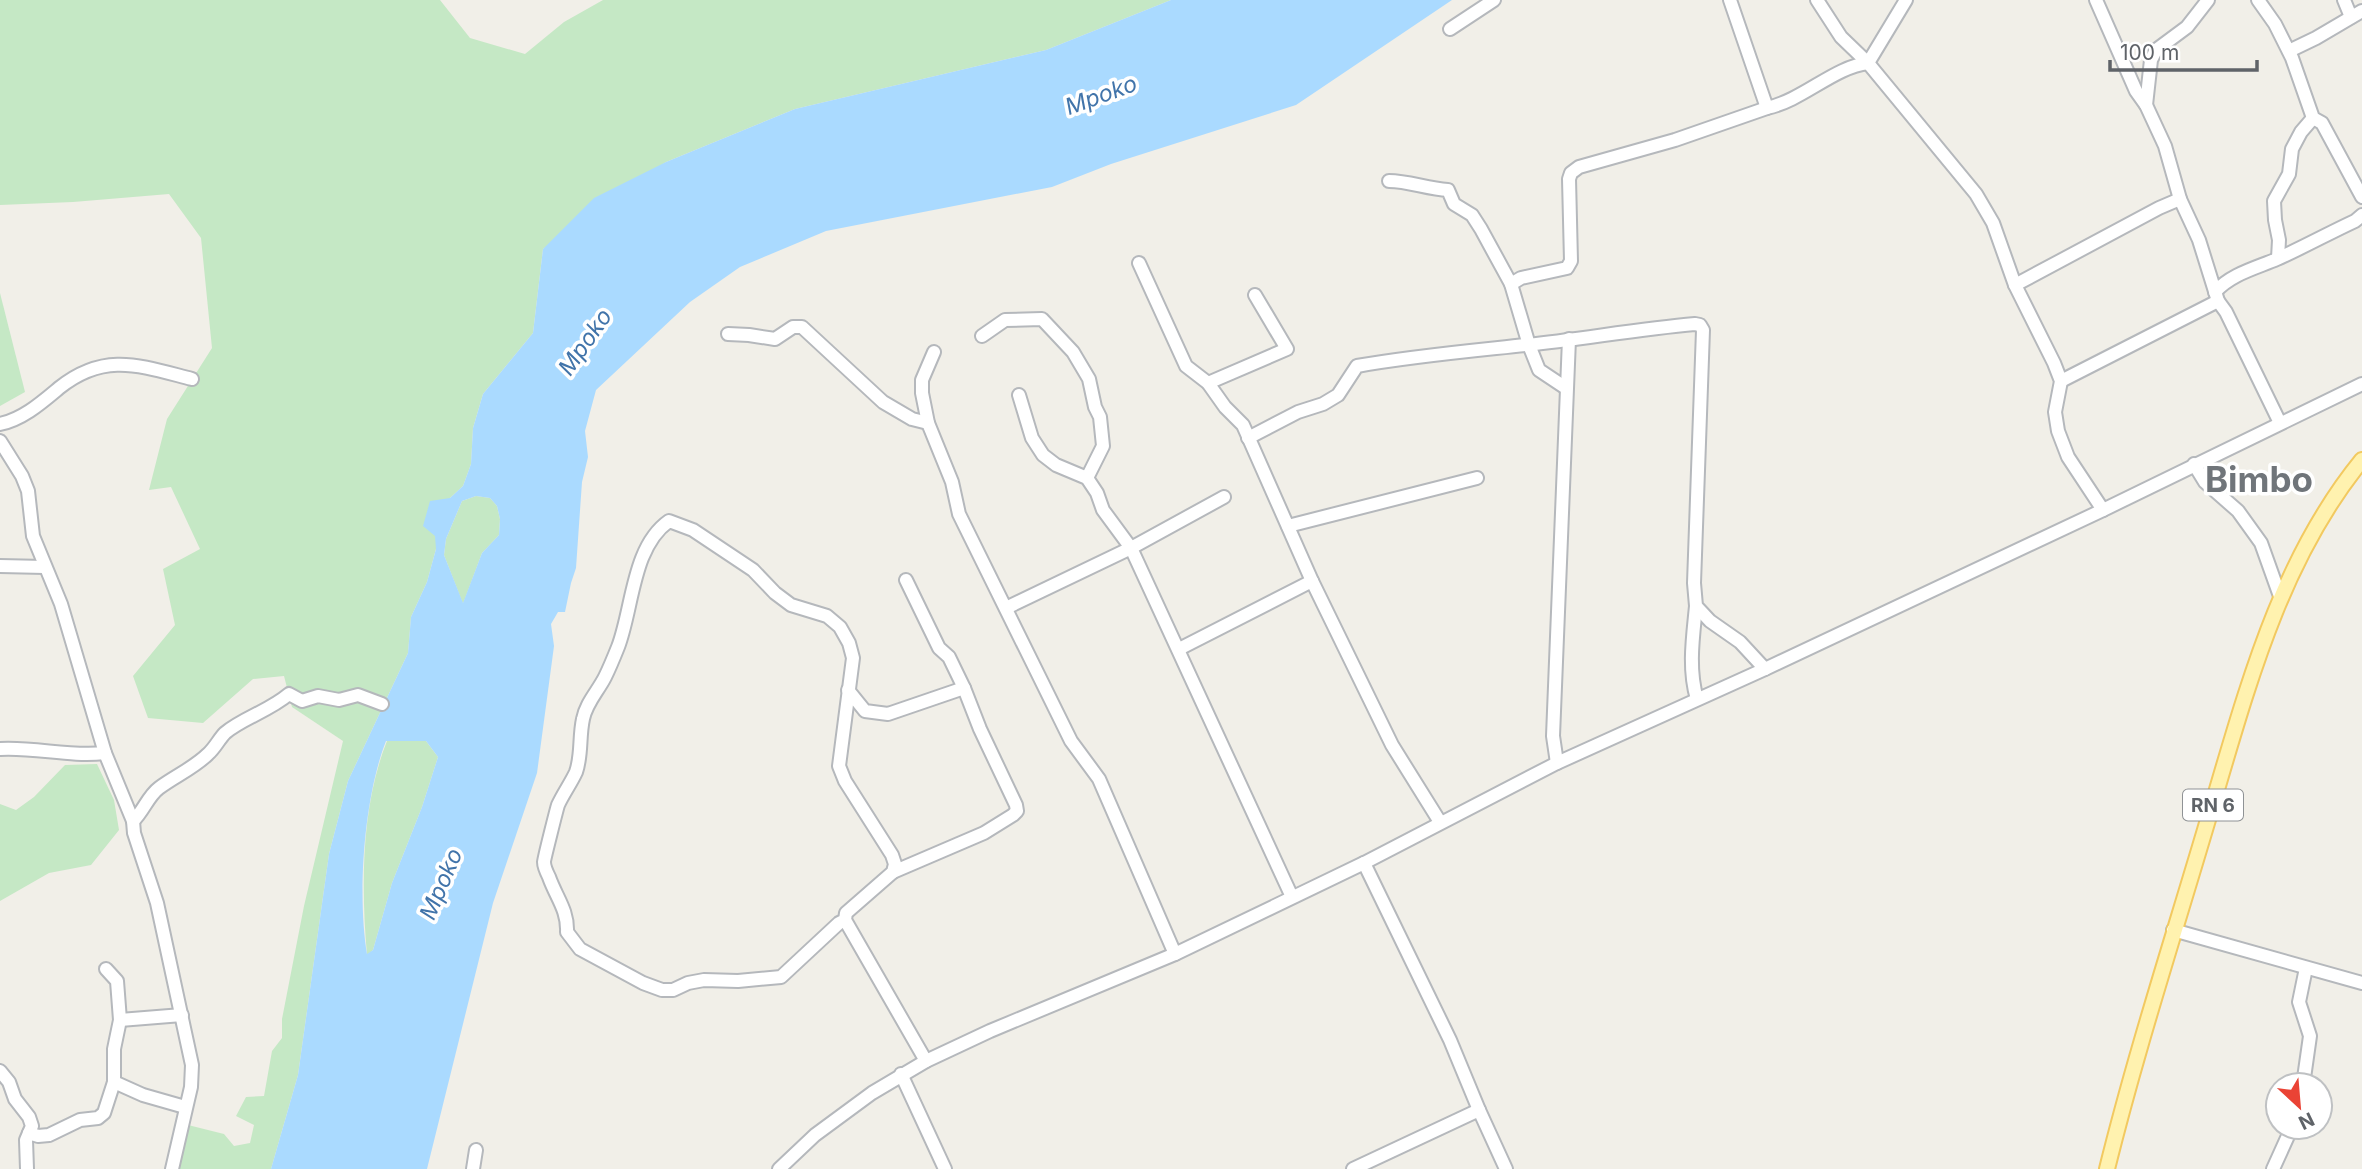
<svg xmlns="http://www.w3.org/2000/svg" width="2362" height="1169" viewBox="0 0 2362 1169" font-family="Inter,sans-serif">
	<style>
		.green { fill: #c5e8c5 }
		.water { fill: #aadaff; fill-rule: evenodd }
		.lines { fill: none; stroke-linecap: round; stroke-linejoin: round }
		.minor-casing { stroke: #b5b8bc; stroke-width: 16 }
		.major-casing { stroke: #f2c960; stroke-width: 18 }
		.minor { stroke: #fff; stroke-width: 12 }
		.major { stroke: #fff2af; stroke-width: 14 }
		.labels { text-anchor: middle; stroke-width: 7; stroke-linejoin: round; paint-order: stroke }
		.shield { fill: #fff; stroke: #8f9295; stroke-width: 2 }
		.shield-label { font-size: 19px; font-weight: bold; fill: #5f6368 }
		.water-label { font-size: 23px; font-style: italic; fill: #4174aa; stroke: #fff }
		.town-label { font-size: 35px; font-weight: bold; fill: #70757a; stroke: #fff }
	</style>
	<rect width="100%" height="100%" fill="#f1efe8"/>
	<g class="green">
		<path d="M 0,0 L 440,0 L 470,38 L 525,54 L 564,22 L 603,0 L 1171,0 L 1046,50 L 795,109 L 666,162 L 543,249 L 533,333 L 483,394 L 473,428 L 471,464 L 463,486 L 450,498 L 436,536 L 436,549 L 427,582 L 411,617 L 408,653 L 348,781 L 329,854 L 298,1075 L 271,1169 L 179,1169 L 188,1125 L 224,1134 L 234,1146 L 250,1143 L 254,1125 L 236,1116 L 246,1097 L 264,1096 L 272,1051 L 282,1038 L 282,1019 L 304,906 L 343,741 L 292,707 L 284,676 L 253,679 L 203,723 L 148,718 L 133,676 L 175,625 L 163,569 L 200,549 L 171,487 L 149,490 L 167,419 L 212,348 L 201,238 L 169,194 L 73,202 L 0,205 Z"/>
		<path d="M 0,293 L 25,392 L 0,406 Z"/>
		<path d="M 476,496 L 490,498 L 497,506 L 500,519 L 499,535 L 482,553 L 463,604 L 444,555 L 446,539 L 462,501 Z"/>
		<path d="M 387,741 L 426,741 L 438,757 L 422,807 L 392,883 L 373,950 L 367,955 C 361,886 361,806 387,741 Z"/>
		<path d="M 97,764 L 114,800 L 119,830 L 91,865 L 49,873 L 0,901 L 0,804 L 16,810 L 34,797 L 65,765 Z"/>
	</g>
	<path class="water" d="M 1171,0 L 1452,0 L 1296,105 L 1111,164 L 1052,187 L 826,231 L 740,267 L 690,302 L 596,390 L 585,431 L 588,457 L 582,482 L 576,568 L 571,583 L 565,612 L 558,612 L 551,624 L 554,646 L 537,773 L 493,903 L 427,1169 L 271,1169 L 298,1075 L 329,854 L 348,781 L 408,653 L 411,617 L 427,582 L 436,549 L 435,536 L 423,526 L 430,501 L 450,498 L 463,486 L 471,464 L 473,428 L 483,394 L 533,333 L 543,249 L 594,198 L 666,162 L 795,109 L 1046,50 ZM 476,496 L 490,498 L 497,506 L 500,519 L 499,535 L 482,553 L 463,603 L 444,555 L 446,539 L 462,501 ZM 386,741 L 426,741 L 438,757 L 422,807 L 392,883 L 373,950 L 367,954 C 357,895 364,797 386,741 Z"/>
	<g class="lines">
		<defs>
			<g id="minor">
				<path d="M 1730,0 L 1767,108 C 1803,100 1834,67 1868,63"/>
				<path d="M 1817,0 L 1841,37 L 1868,63 L 1976,194 L 1993,223 L 2015,285 L 2054,363 L 2061,381 L 2055,412 L 2058,431 L 2068,457 L 2103,510"/>
				<path d="M 2096,0 L 2136,91 L 2146,105 L 2165,146 L 2180,199 L 2199,240 L 2218,301 L 2226,312 L 2280,423"/>
				<path d="M 2258,0 L 2275,24 L 2292,58 L 2313,118 L 2322,123 L 2362,197"/>
				<path d="M 2344,0 L 2351,17"/>
				<path d="M 1450,29 L 1494,0"/>
				<path d="M 2289,51 L 2316,38 L 2362,11"/>
				<path d="M 1868,63 L 1906,0"/>
				<path d="M 2146,105 L 2151,60 L 2156,50 L 2187,27 L 2208,0"/>
				<path d="M 1389,181 C 1409,181 1427,189 1448,190 L 1454,204 L 1472,215 L 1481,229 L 1511,284 L 1529,345 L 1539,370 L 1566,388"/>
				<path d="M 2278,258 L 2279,240 L 2275,220 L 2274,201 L 2289,174 L 2292,149 L 2301,132 L 2313,118"/>
				<path d="M 1139,263 L 1186,366 L 1208,383 L 1225,407 L 1243,425 L 1312,581 L 1392,745 L 1440,822"/>
				<path d="M 1511,284 L 1521,278 L 1567,268 L 1571,261 L 1569,179 L 1571,173 L 1579,167 L 1675,140 L 1767,108"/>
				<path d="M 2015,285 L 2159,208 L 2180,199"/>
				<path d="M 2215,292 C 2231,274 2256,268 2277,259 C 2304,247 2329,233 2355,221 L 2362,215"/>
				<path d="M 728,334 L 749,335 L 775,339 L 793,327 L 802,327 L 883,402 L 912,419 L 928,423"/>
				<path d="M 982,336 L 1005,320 L 1042,319 L 1073,352 L 1089,379 L 1095,407 L 1100,417 L 1103,446 L 1087,478"/>
				<path d="M 934,352 L 922,380 L 922,393 L 928,423 L 952,482 L 959,514 L 1071,741 L 1099,779 L 1175,954"/>
				<path d="M 2061,381 L 2218,301"/>
				<path d="M 1208,383 L 1287,349 L 1255,295"/>
				<path d="M 1019,395 L 1032,438 L 1043,455 L 1056,465 L 1087,478 L 1097,493 L 1103,510 L 1131,548 L 1292,897"/>
				<path d="M 0,424 C 23,419 41,403 59,388 C 105,351 141,366 192,379"/>
				<path d="M 1248,438 L 1298,412 L 1323,404 L 1338,395 L 1357,366 C 1413,356 1470,351 1526,345 C 1583,339 1638,329 1695,324 L 1700,325 L 1703,330 L 1694,583 L 1696,606 L 1710,621 L 1740,642 L 1765,669"/>
				<path d="M 0,441 L 22,476 L 28,491 L 33,536 L 61,604 L 105,753 L 133,821 L 134,833 L 157,903 L 192,1065 L 191,1087 L 172,1169"/>
				<path d="M 2194,464 L 2205,482 L 2238,511 L 2261,543 L 2281,599"/>
				<path d="M 1288,526 L 1477,478"/>
				<path d="M 0,566 L 45,567"/>
				<path d="M 1696,606 C 1693,637 1688,669 1697,699"/>
				<path d="M 1006,608 L 1131,548 L 1224,497"/>
				<path d="M 1179,649 L 1312,581"/>
				<path d="M 848,690 L 865,711 L 888,714 L 964,688"/>
				<path d="M 0,749 C 37,747 68,757 105,753"/>
				<path d="M 1557,763 L 1553,736 L 1569,339"/>
				<path d="M 133,821 C 143,812 148,796 159,788 C 175,776 194,768 208,754 C 215,748 219,739 225,733 C 243,718 269,711 289,694 L 302,701 L 318,696 L 339,700 L 358,695 L 382,704"/>
				<path d="M 1364,863 L 1450,1040 L 1479,1110 L 1506,1169"/>
				<path d="M 893,872 L 984,833 L 1013,815 L 1017,811 L 1016,805 L 980,729 L 964,688 L 949,657 L 939,648 L 906,580"/>
				<path d="M 845,920 L 846,913 L 893,872 L 895,864 L 892,855 L 845,781 L 839,766 L 853,658 L 849,643 L 840,627 L 827,616 L 791,605 L 775,593 L 753,570 L 693,530 L 669,521 C 632,547 633,608 618,647 C 614,657 610,667 605,677 C 598,691 586,703 583,719 C 579,737 582,755 576,772 C 571,783 563,794 558,805 C 557,808 544,859 544,862 C 544,867 547,873 549,877 C 556,897 568,910 567,932 L 580,949 L 643,983 L 662,990 L 673,990 L 688,983 L 704,980 L 738,981 L 781,977 L 839,923 L 845,920 L 926,1061"/>
				<path d="M 2173,930 L 2362,983"/>
				<path d="M 120,1020 L 182,1015"/>
				<path d="M 0,1071 L 9,1082 L 15,1099 L 29,1117 L 32,1126 L 26,1140 L 27,1169"/>
				<path d="M 901,1074 L 945,1169"/>
				<path d="M 114,1082 L 143,1095 L 185,1107"/>
				<path d="M 2303,1085 L 2310,1036 L 2299,1002 L 2306,968"/>
				<path d="M 29,1133 L 38,1136 L 49,1135 L 80,1120 L 98,1118 L 104,1113 L 114,1082 L 114,1049 L 120,1020 L 117,981 L 106,969"/>
				<path d="M 473,1169 L 476,1150"/>
				<path d="M 779,1169 L 815,1135 L 872,1093 L 926,1061 L 990,1031 L 1175,954 L 1364,863 L 1557,763 L 1765,669 L 2103,510 L 2362,384"/>
				<path d="M 1353,1169 L 1479,1110"/>
				<path d="M 2273,1169 L 2292,1127"/>
			</g>
			<path id="major" d="M 2107,1169 C 2136,1052 2173,938 2207,823 C 2245,697 2277,564 2362,460"/>
		</defs>
		<use href="#minor" class="minor-casing"/>
		<use href="#major" class="major-casing"/>
		<use href="#minor" class="minor"/>
		<use href="#major" class="major"/>
	</g>
	<g class="labels">
		<rect class="shield" x="2183" y="789.5" width="60" height="31" rx="5"/>
		<g class="shield-label">
			<text x="2213" y="812">RN 6</text>
		</g>
		<g class="water-label">
			<text transform="translate(1101 95) rotate(-20)" y="8">Mpoko</text>
			<text transform="translate(585 342) rotate(-55)" y="8">Mpoko</text>
			<text transform="translate(441 884) rotate(-67)" y="8">Mpoko</text>
		</g>
		<g class="town-label">
			<text x="2259" y="492">Bimbo</text>
		</g>
	</g>
	<g transform="translate(2299 1106) rotate(154)"><circle r="33" fill="#ffffff" stroke="#bfc1c3" stroke-width="2"/>
	<path d="M0-5L12 26L0 18L-12 26Z" fill="#ea4335"/>
	<text y="-10" font-size="19" font-weight="bold" text-anchor="middle" fill="#5f6368">N</text>
	</g>
	<path d="M2110 60v10h147v-10" fill="none" stroke="#5f6368" stroke-width="3.5"/>
	<text x="2120" y="60" font-size="21" fill="#5f6368" stroke="#ffffff" stroke-width="5" paint-order="stroke">100 m</text>
</svg>
